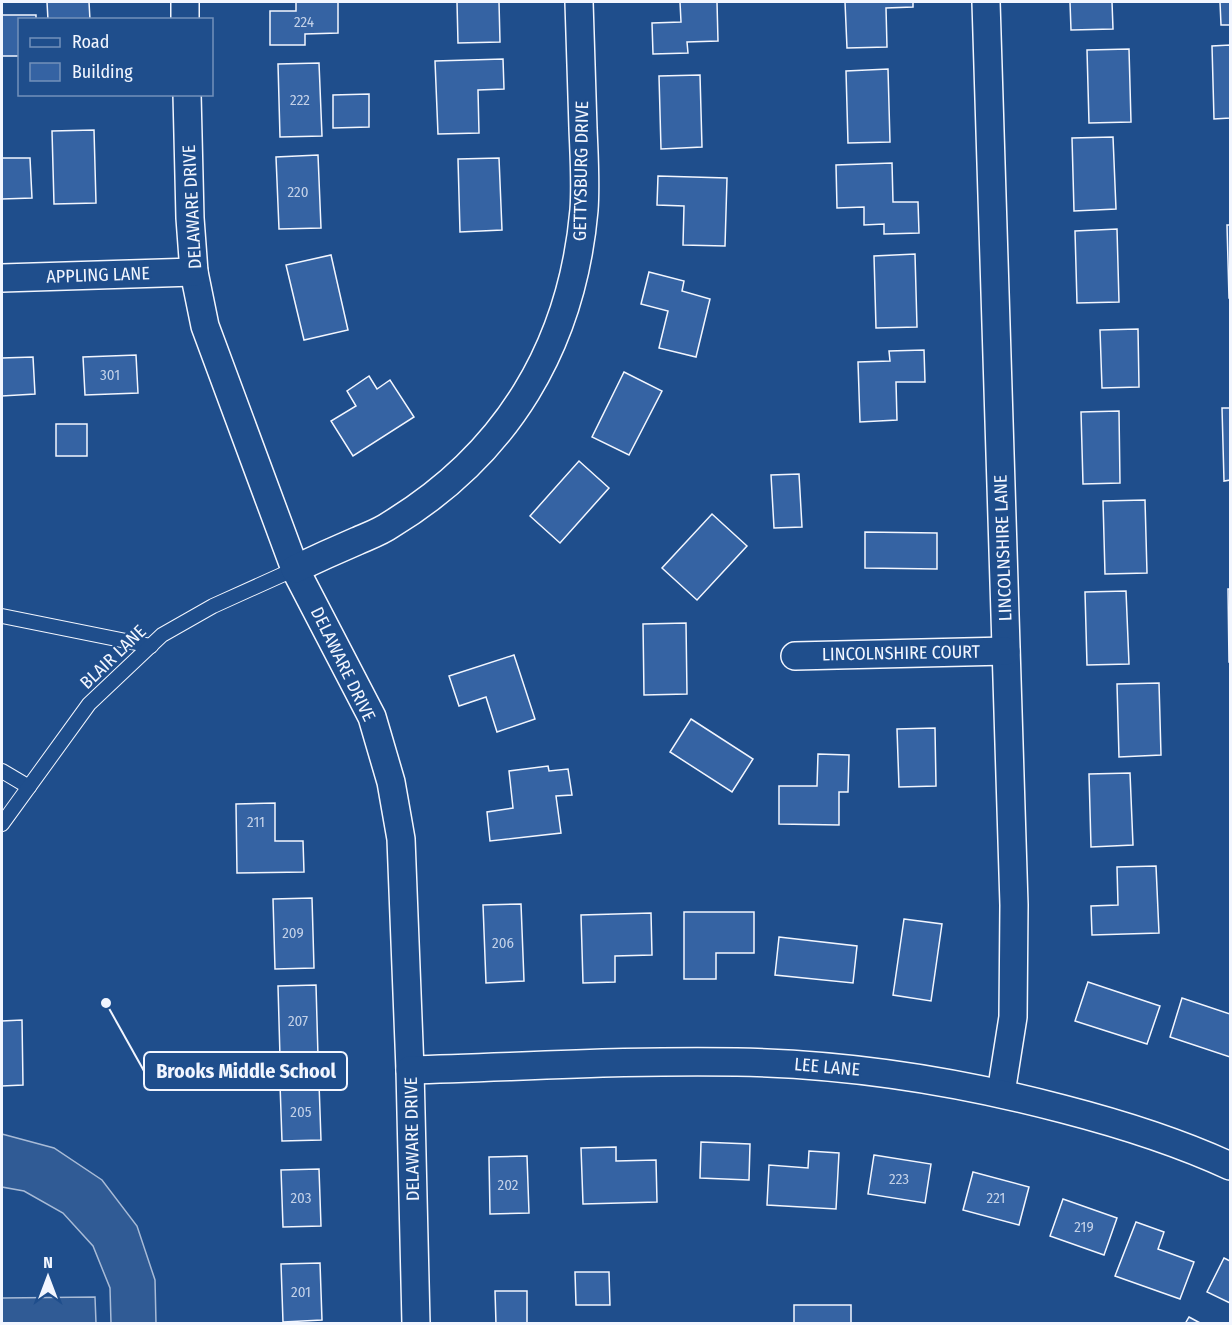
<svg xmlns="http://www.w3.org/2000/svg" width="1232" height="1325" viewBox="0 0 1232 1325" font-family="'Fira Sans Condensed',sans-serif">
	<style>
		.built { fill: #305b95; stroke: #a8bbd7; stroke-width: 1.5 }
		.building { fill: #3563a3; stroke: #f2f6ff; stroke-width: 1.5 }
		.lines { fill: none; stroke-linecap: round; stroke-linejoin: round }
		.service-casing { stroke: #f2f6ff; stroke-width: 16 }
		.minor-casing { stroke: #f2f6ff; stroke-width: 30 }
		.service { stroke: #1f4e8c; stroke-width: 14 }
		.minor { stroke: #1f4e8c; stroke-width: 27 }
		.labels { text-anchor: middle; stroke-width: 4.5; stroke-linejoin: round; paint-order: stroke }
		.number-label { font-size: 15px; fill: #c3d1e8 }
		.street-label { font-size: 18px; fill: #f2f6ff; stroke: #1f4e8c }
		.leader { fill: none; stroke: #f2f6ff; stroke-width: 2 }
		.callout-dot { fill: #f2f6ff; stroke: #1f4e8c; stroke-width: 2 }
		.callout { fill: #1f4e8c; stroke: #f2f6ff; stroke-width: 2 }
		.callout-label { font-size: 20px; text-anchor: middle; font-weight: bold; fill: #f2f6ff }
	</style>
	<rect width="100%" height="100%" fill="#1f4e8c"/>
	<g class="built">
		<path d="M 2,1134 L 54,1148 L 102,1180 L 137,1226 L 155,1280 L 156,1323 L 111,1323 L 110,1288 L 93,1246 L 63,1213 L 24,1191 L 2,1187 Z"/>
		<path d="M 95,1297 L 96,1323 L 2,1323 L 2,1298 Z"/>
	</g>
	<g class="building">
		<path d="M 47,2 L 89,2 L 90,20 L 48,20 Z"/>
		<path d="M 296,2 L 338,2 L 338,33 L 305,34 L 305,45 L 270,45 L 270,11 L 296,11 Z"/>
		<path d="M 457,2 L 499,2 L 500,42 L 458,43 Z"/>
		<path d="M 680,2 L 717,2 L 718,41 L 687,42 L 688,53 L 653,54 L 652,23 L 681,22 Z"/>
		<path d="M 845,2 L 913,2 L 913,7 L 886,8 L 887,47 L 847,48 Z"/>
		<path d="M 1070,2 L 1112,2 L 1113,29 L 1071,30 Z"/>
		<path d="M 1220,2 L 1230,2 L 1230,25 L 1221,25 Z"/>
		<path d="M 2,15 L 36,15 L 36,20 L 20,20 L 20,56 L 2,56 Z"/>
		<path d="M 1230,45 L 1230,118 L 1214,119 L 1212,46 Z"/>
		<path d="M 1129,49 L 1131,122 L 1089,123 L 1087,50 Z"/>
		<path d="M 503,59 L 504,89 L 478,90 L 479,133 L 438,134 L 435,61 Z"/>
		<path d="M 319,63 L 322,136 L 280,137 L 278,64 Z"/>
		<path d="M 888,69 L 890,142 L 848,143 L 846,71 Z"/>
		<path d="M 700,75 L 702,147 L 661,149 L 659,76 Z"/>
		<path d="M 369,94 L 369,127 L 333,128 L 333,95 Z"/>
		<path d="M 94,130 L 96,203 L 54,204 L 52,131 Z"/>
		<path d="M 1113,137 L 1116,209 L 1074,211 L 1072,138 Z"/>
		<path d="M 318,155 L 321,228 L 279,229 L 276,157 Z"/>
		<path d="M 2,158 L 30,158 L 32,198 L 2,199 Z"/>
		<path d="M 499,158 L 502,230 L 460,232 L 458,159 Z"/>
		<path d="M 892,163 L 893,202 L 918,202 L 919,233 L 884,234 L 884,224 L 864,225 L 864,207 L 837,208 L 836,165 Z"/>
		<path d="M 658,176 L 727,178 L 725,246 L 683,245 L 684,206 L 657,205 Z"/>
		<path d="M 1227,225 L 1230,225 L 1230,298 L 1229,298 Z"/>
		<path d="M 1117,229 L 1119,302 L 1077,303 L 1075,231 Z"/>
		<path d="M 915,254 L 917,327 L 876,328 L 874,256 Z"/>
		<path d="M 331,255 L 348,330 L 304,340 L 286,265 Z"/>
		<path d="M 649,272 L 684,281 L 682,291 L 710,299 L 696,357 L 659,348 L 668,311 L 641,304 Z"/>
		<path d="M 1138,329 L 1139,387 L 1102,388 L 1100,330 Z"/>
		<path d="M 924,350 L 925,382 L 896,382 L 897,420 L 860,422 L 858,362 L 890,361 L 889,351 Z"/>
		<path d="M 136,355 L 138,393 L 85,395 L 83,357 Z"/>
		<path d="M 33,357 L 35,394 L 2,396 L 2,358 Z"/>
		<path d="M 624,372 L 662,391 L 629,455 L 592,437 Z"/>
		<path d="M 369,376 L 377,389 L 390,380 L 414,417 L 353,456 L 331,421 L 356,406 L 347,391 Z"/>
		<path d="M 1222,408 L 1230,408 L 1230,480 L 1224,481 Z"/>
		<path d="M 1119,411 L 1120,483 L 1083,484 L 1081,412 Z"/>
		<rect x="56" y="424" width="31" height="32"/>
		<path d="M 579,461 L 609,488 L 560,543 L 530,516 Z"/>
		<path d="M 799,474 L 802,527 L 774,528 L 771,475 Z"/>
		<path d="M 1145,500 L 1147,573 L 1105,574 L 1103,501 Z"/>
		<path d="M 712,514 L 747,546 L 697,600 L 662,568 Z"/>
		<path d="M 865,532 L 937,533 L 937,569 L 865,568 Z"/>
		<path d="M 1228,589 L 1230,589 L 1230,662 L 1229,662 Z"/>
		<path d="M 1126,591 L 1129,664 L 1087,665 L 1085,592 Z"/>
		<path d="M 686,623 L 687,694 L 644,695 L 643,624 Z"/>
		<path d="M 514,655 L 535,719 L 497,732 L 486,697 L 459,706 L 449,676 Z"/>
		<path d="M 1159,683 L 1161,755 L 1119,757 L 1117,684 Z"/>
		<path d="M 691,719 L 753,759 L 732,792 L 670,752 Z"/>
		<path d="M 935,728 L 936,786 L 899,787 L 897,729 Z"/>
		<path d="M 818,754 L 849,755 L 848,792 L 839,792 L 839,825 L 779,824 L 779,786 L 817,786 Z"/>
		<path d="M 548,766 L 549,771 L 568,769 L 572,795 L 556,796 L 561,833 L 490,841 L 487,812 L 513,808 L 509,771 Z"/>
		<path d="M 1130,773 L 1133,845 L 1091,847 L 1089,774 Z"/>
		<path d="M 275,803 L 275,841 L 303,841 L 304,872 L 237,873 L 236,804 Z"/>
		<path d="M 1156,866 L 1159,933 L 1092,935 L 1091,906 L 1118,905 L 1117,867 Z"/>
		<path d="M 312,898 L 314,968 L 275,969 L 273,899 Z"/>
		<path d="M 521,904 L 524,981 L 486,983 L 483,905 Z"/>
		<path d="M 684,912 L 754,912 L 754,953 L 716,953 L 716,979 L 684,979 Z"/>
		<path d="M 651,913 L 652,955 L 615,956 L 615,982 L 583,983 L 581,915 Z"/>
		<path d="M 904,919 L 942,924 L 931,1001 L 893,995 Z"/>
		<path d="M 779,937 L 857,946 L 853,983 L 775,975 Z"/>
		<path d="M 1088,982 L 1160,1006 L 1147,1044 L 1075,1021 Z"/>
		<path d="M 316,985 L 318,1056 L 280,1057 L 278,986 Z"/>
		<path d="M 1182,998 L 1230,1014 L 1230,1057 L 1170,1037 Z"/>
		<path d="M 22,1020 L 23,1085 L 2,1086 L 2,1021 Z"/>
		<path d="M 319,1083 L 321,1140 L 282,1141 L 280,1084 Z"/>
		<path d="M 701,1142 L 750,1144 L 749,1180 L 700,1178 Z"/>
		<path d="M 616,1147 L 616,1161 L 656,1160 L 657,1202 L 583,1204 L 581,1148 Z"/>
		<path d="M 809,1151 L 839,1153 L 836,1209 L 767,1205 L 769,1165 L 808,1168 Z"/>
		<path d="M 874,1155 L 931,1164 L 925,1203 L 868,1194 Z"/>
		<path d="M 527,1156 L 529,1213 L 490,1214 L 489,1157 Z"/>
		<path d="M 319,1169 L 321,1226 L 283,1227 L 281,1170 Z"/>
		<path d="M 973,1172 L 1029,1187 L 1019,1225 L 963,1210 Z"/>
		<path d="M 1063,1199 L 1117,1218 L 1104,1255 L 1050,1236 Z"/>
		<path d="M 1136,1222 L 1164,1232 L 1158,1249 L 1194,1262 L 1180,1299 L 1115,1276 Z"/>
		<path d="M 1224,1258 L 1230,1261 L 1230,1303 L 1207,1292 Z"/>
		<path d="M 320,1263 L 322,1320 L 283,1322 L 281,1264 Z"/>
		<path d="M 575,1272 L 609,1272 L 610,1305 L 576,1305 Z"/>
		<path d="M 495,1291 L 527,1291 L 527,1324 L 496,1324 Z"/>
		<rect x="794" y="1305" width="57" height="19"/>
		<path d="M 1189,1317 L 1202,1324 L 1185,1324 Z"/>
	</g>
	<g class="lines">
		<defs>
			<g id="service">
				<path d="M 2,616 L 151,646"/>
				<path d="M 2,771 L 29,787"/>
				<path d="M 2,824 L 89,704 L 162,635 L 213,606 L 295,569"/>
			</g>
			<g id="minor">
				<path d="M 185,2 L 185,20"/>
				<path d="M 986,2 L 1014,905 L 1013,1017 L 1001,1093"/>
				<path d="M 187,94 L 190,218 L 194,272 L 205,326 L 295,569 L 372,717 L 391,782 L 401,839 L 410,1070 L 416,1324"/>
				<path d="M 2,278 L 194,272"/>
				<path d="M 295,569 C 316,559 336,550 357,541 C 368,536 380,532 390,525 C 507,454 572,346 584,210 C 586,183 584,155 583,128 C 582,86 580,44 579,2"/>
				<path d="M 795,656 L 1006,651"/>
				<path d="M 410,1070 C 519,1067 628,1060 737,1062 C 847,1064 957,1081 1063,1109 C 1121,1124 1176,1141 1230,1166"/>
			</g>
		</defs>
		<use href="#service" class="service-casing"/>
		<use href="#minor" class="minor-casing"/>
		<use href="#service" class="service"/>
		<use href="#minor" class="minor"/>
	</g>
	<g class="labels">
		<g class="number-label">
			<text x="304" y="27">224</text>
			<text x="300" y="105">222</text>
			<text x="298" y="197">220</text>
			<text x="110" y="380">301</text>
			<text x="256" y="827">211</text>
			<text x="293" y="938">209</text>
			<text x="503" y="948">206</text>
			<text x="298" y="1026">207</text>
			<text x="301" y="1117">205</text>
			<text x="899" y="1184">223</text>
			<text x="508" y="1190">202</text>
			<text x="301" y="1203">203</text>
			<text x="996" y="1203">221</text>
			<text x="1084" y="1232">219</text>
			<text x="301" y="1297">201</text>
		</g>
		<g class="street-label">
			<text transform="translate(581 171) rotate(-89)" y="6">GETTYSBURG DRIVE</text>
			<text transform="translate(192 207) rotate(-93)" y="6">DELAWARE DRIVE</text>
			<text transform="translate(98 275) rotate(-2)" y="6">APPLING LANE</text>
			<text transform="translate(1003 548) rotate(-92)" y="6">LINCOLNSHIRE LANE</text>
			<text transform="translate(901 653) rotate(-1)" y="6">LINCOLNSHIRE COURT</text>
			<text transform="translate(113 657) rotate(-44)" y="6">BLAIR LANE</text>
			<text transform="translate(343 664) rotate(64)" y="6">DELAWARE DRIVE</text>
			<text transform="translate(827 1067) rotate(5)" y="6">LEE LANE</text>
			<text transform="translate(412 1139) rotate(-91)" y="6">DELAWARE DRIVE</text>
		</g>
	</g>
	<path class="leader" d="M106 1003L144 1071"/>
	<circle class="callout-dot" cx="106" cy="1003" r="6"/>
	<rect class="callout" x="144" y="1052" width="203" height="38" rx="6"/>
	<g class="callout-label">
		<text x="246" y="1078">Brooks Middle School</text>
	</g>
	<rect width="1232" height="1325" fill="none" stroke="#f2f6ff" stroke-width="6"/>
	<rect x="18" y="18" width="195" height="78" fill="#1f4e8c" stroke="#7391ba" stroke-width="1.5"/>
	<rect x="30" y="38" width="30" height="9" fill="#1f4e8c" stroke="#7391ba" stroke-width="1.5"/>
	<text x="72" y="48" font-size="18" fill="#f2f6ff">Road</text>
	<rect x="30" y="63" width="30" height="18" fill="#3563a3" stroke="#7391ba" stroke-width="1.5"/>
	<text x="72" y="78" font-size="18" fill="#f2f6ff">Building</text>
	<g transform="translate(48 1277)" stroke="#1f4e8c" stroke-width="4.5" paint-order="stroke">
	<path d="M0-4.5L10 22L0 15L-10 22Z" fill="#f2f6ff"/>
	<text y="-9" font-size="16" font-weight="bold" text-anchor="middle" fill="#f2f6ff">N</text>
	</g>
</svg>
